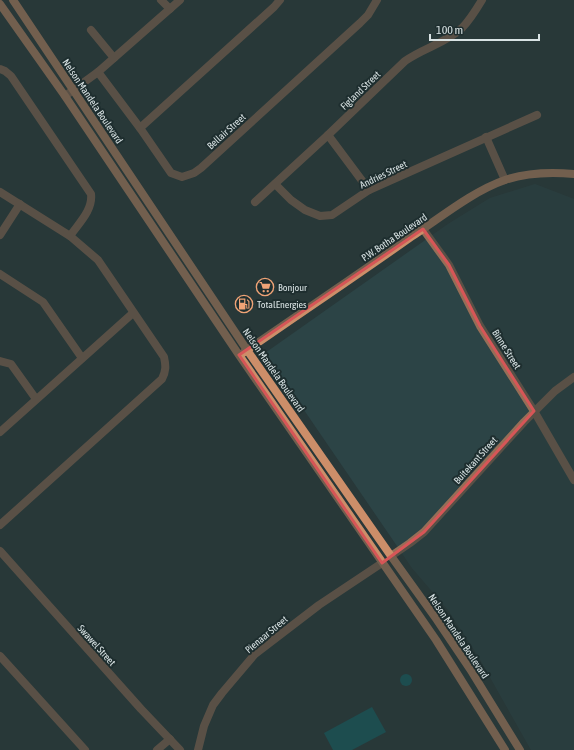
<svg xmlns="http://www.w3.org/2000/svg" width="574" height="750" viewBox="0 0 574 750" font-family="'Asap Condensed',sans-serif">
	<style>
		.built { fill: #2c4446 }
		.water { fill: #10666c }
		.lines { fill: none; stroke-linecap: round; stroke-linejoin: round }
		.street { stroke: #966e57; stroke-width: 8 }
		.secondary { stroke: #cc8e69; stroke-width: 8 }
		.marked { fill: none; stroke: #d65657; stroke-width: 3; stroke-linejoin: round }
		.labels { text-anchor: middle; stroke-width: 4; stroke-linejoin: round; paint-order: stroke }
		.street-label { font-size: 10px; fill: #d8e2e3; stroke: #1e2e2f }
		.poi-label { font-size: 10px; fill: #d8e2e3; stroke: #1e2e2f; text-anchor: start }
	</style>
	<rect width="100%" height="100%" fill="#283839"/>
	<path class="built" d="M 535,184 L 574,199 L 574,750 L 531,750 L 478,656 L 448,610 L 412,568 L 265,353 L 448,224 L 490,198 Z"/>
	<g class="water">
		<circle cx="406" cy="680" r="6"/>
		<path d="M 372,707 L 386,732 L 352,750 L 333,750 L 324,733 Z"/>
	</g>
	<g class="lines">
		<g class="street">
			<path d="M 161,0 L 170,9"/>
			<path d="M 91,30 L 114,58"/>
			<path d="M 0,69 L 5,71 L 11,76 L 91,194 C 93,210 79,223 70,236"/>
			<path d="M 98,72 L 140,128 L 171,173 L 182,177 L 194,173 L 201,168 L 360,23 L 368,15 L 377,0"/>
			<path d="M 65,96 L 98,72 L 180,0"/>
			<path d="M 140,128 L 274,7 L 280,0"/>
			<path d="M 328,135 L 369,190"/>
			<path d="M 486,137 L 505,180"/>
			<path d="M 275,184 L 291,200 L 305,210 L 320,216 L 332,215 L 369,190 L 537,115"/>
			<path d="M 0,192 L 70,236 L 98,260 L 164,357 C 166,366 166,371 162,379 L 0,525"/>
			<path d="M 255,202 L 328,135 L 405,61 C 423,48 446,43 462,28 C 470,20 476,10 482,0"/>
			<path d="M 423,229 L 449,265 L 480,326 L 534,411 L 574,480"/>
			<path d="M 0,235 L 20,204"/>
			<path d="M 0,274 L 43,302 L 82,358"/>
			<path d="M 0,361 L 11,364 L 36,399"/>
			<path d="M 0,432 L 133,313"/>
			<path d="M 0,551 L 141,709 L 180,750"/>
			<path d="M 391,556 L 410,543 L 424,532 L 524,422 L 555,391 L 574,377"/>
			<path d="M 0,656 L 85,750"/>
			<path d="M 157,750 L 170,739"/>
			<path d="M 198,750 L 204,726 L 213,705 L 222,693 L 255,654 L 319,605 L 382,563"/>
		</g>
		<g class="secondary">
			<path d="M 13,0 L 247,350 L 391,556 L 437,620 L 470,669 L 520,750"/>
			<path d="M 0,4 L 65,96 L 239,355 L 436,640 L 505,750"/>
			<path d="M 243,353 C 299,314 356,276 411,237 C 440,218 473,191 505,180 C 526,173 552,172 574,174"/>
		</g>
	</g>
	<path d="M0 0H574V750H0ZM 423,229 L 449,265 L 480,326 L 534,411 L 424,532 L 382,563 L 239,355 Z" fill="#283839" fill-opacity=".55" fill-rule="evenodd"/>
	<path class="marked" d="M 423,229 L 449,265 L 480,326 L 534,411 L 424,532 L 382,563 L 239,355 Z"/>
	<defs>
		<symbol id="supermarket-ring" viewBox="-11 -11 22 22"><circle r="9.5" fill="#1e2e2f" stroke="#efa376" stroke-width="1.5"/><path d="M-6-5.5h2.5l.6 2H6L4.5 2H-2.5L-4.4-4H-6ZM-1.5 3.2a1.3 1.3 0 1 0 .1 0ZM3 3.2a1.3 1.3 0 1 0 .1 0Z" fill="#efa376"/></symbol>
		<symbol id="fuel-ring" viewBox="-11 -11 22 22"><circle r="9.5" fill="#1e2e2f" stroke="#efa376" stroke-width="1.5"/><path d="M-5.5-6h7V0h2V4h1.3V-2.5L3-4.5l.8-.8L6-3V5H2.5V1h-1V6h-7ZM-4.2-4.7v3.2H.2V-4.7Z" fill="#efa376"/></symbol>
	</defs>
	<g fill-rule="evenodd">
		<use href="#supermarket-ring" x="255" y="277" width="20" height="20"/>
		<use href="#fuel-ring" x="234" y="294" width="20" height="20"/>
	</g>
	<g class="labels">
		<g class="street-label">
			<text transform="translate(360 90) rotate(-44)" y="4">Figland Street</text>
			<text transform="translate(93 101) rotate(56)" y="4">Nelson Mandela Boulevard</text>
			<text transform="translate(226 131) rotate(-42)" y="4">Bellair Street</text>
			<text transform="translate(383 174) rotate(-26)" y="4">Andries Street</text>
			<text transform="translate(394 237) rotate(-34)" y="4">P.W. Botha Boulevard</text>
			<text transform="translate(507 349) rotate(58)" y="4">Binne Street</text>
			<text transform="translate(274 370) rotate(55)" y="4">Nelson Mandela Boulevard</text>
			<text transform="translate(475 460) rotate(-48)" y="4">Buitekant Street</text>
			<text transform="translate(266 634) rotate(-40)" y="4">Pienaar Street</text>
			<text transform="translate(459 636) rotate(56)" y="4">Nelson Mandela Boulevard</text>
			<text transform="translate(97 645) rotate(48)" y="4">Swawel Street</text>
		</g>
		<g class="poi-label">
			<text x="278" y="291">Bonjour</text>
			<text x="257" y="308">TotalEnergies</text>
		</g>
	</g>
	<path d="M430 34v6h109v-6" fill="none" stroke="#d8e2e3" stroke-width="2"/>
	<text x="436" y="34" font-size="12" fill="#d8e2e3" stroke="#1e2e2f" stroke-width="3" paint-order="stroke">100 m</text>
</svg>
